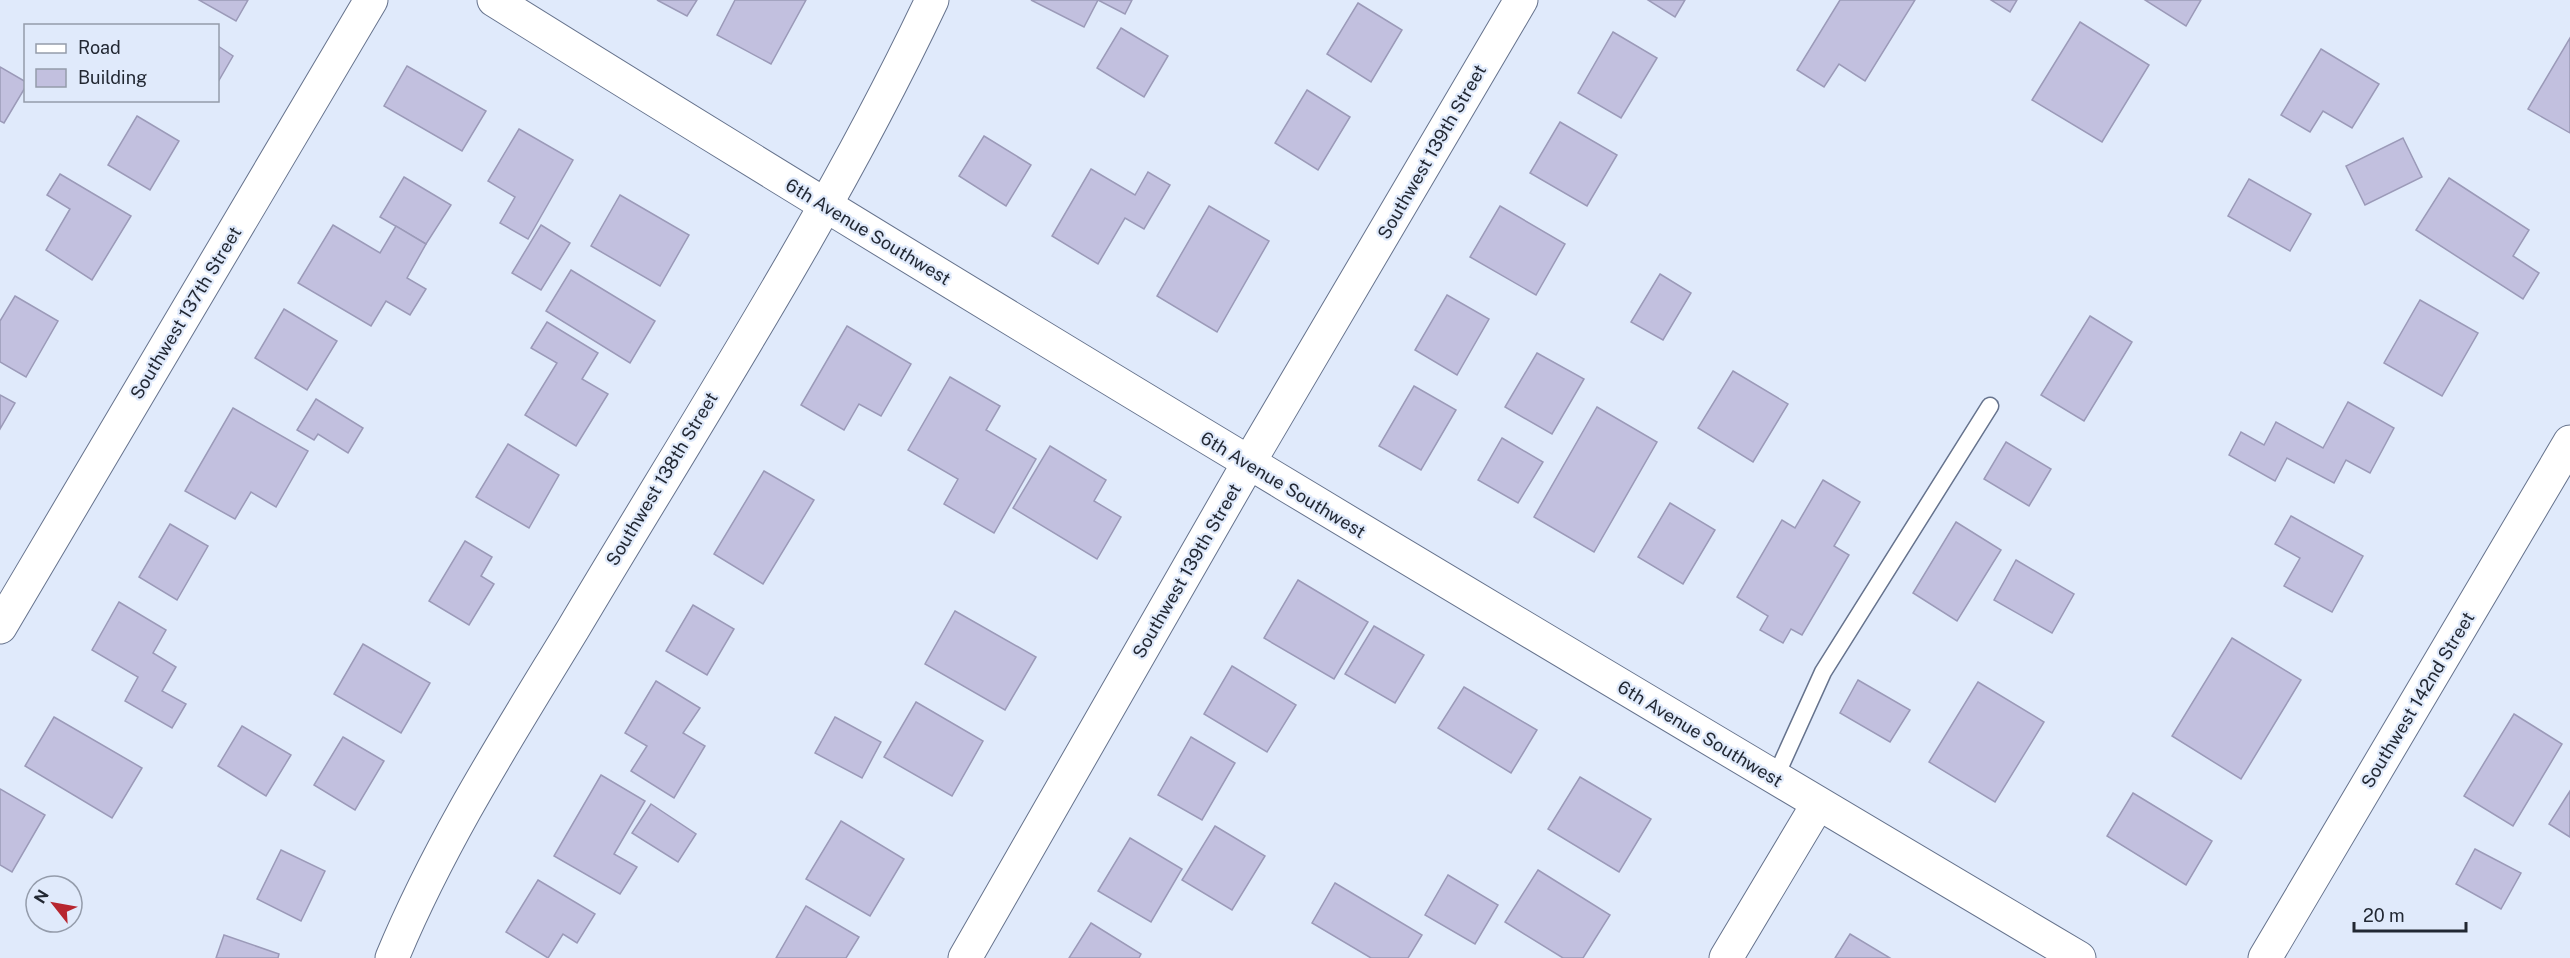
<svg xmlns="http://www.w3.org/2000/svg" width="2570" height="958" viewBox="0 0 2570 958" font-family="'Public Sans',sans-serif">
	<style>
		.building { fill: #c2c0df; stroke: #9b9ab8; stroke-width: 1.5 }
		.lines { fill: none; stroke-linecap: round; stroke-linejoin: round }
		.service-casing { stroke: #66738d; stroke-width: 19 }
		.minor-casing { stroke: #66738d; stroke-width: 35 }
		.service { stroke: #fff; stroke-width: 16 }
		.minor { stroke: #fff; stroke-width: 33 }
		.labels { text-anchor: middle; stroke-width: 4.5; stroke-linejoin: round; paint-order: stroke }
		.street-label { font-size: 18px; fill: #222833; stroke: #e0eafb }
	</style>
	<rect width="100%" height="100%" fill="#e0eafb"/>
	<g class="building">
		<path d="M 199,0 L 248,0 L 236,21 Z"/>
		<path d="M 657,0 L 697,0 L 687,16 Z"/>
		<path d="M 735,0 L 806,0 L 771,64 L 717,35 Z"/>
		<path d="M 1031,0 L 1098,0 L 1084,27 Z"/>
		<path d="M 1098,0 L 1132,0 L 1125,14 Z"/>
		<path d="M 1648,0 L 1685,0 L 1675,17 Z"/>
		<path d="M 1840,0 L 1915,0 L 1865,81 L 1839,64 L 1824,87 L 1797,70 Z"/>
		<path d="M 1991,0 L 2017,0 L 2010,12 Z"/>
		<path d="M 2145,0 L 2201,0 L 2186,26 Z"/>
		<path d="M 1358,3 L 1402,30 L 1371,82 L 1327,54 Z"/>
		<path d="M 2080,22 L 2149,65 L 2102,142 L 2032,100 Z"/>
		<path d="M 1121,28 L 1168,56 L 1144,97 L 1097,68 Z"/>
		<path d="M 1613,32 L 1657,58 L 1621,118 L 1578,93 Z"/>
		<path d="M 2570,38 L 2570,133 L 2528,109 Z"/>
		<path d="M 218,46 L 233,56 L 218,82 Z"/>
		<path d="M 2321,49 L 2379,84 L 2352,128 L 2323,111 L 2310,132 L 2281,115 Z"/>
		<path d="M 407,66 L 486,111 L 462,151 L 384,106 Z"/>
		<path d="M 0,67 L 26,82 L 26,86 L 4,123 L 0,121 Z"/>
		<path d="M 1307,90 L 1350,117 L 1318,170 L 1275,143 Z"/>
		<path d="M 137,116 L 179,141 L 150,190 L 108,165 Z"/>
		<path d="M 1560,122 L 1617,155 L 1587,206 L 1530,173 Z"/>
		<path d="M 519,129 L 573,160 L 528,239 L 500,223 L 515,197 L 488,181 Z"/>
		<path d="M 984,136 L 1031,165 L 1006,206 L 959,176 Z"/>
		<path d="M 2403,138 L 2422,177 L 2365,205 L 2346,166 Z"/>
		<path d="M 1091,169 L 1135,195 L 1148,172 L 1170,185 L 1144,229 L 1125,218 L 1098,264 L 1052,236 Z"/>
		<path d="M 60,174 L 131,216 L 92,280 L 46,250 L 70,209 L 47,195 Z"/>
		<path d="M 404,177 L 451,205 L 426,244 L 380,217 Z"/>
		<path d="M 2449,178 L 2529,230 L 2513,256 L 2539,273 L 2523,299 L 2416,230 Z"/>
		<path d="M 2249,179 L 2311,214 L 2290,251 L 2228,216 Z"/>
		<path d="M 620,195 L 689,235 L 660,286 L 591,246 Z"/>
		<path d="M 1209,206 L 1269,241 L 1217,332 L 1157,296 Z"/>
		<path d="M 1500,206 L 1565,244 L 1536,295 L 1470,257 Z"/>
		<path d="M 333,225 L 380,253 L 396,226 L 426,244 L 407,278 L 426,289 L 410,315 L 386,301 L 371,326 L 298,283 Z"/>
		<path d="M 541,225 L 570,243 L 541,290 L 512,273 Z"/>
		<path d="M 571,270 L 655,321 L 630,363 L 546,311 Z"/>
		<path d="M 1660,274 L 1691,293 L 1663,340 L 1631,322 Z"/>
		<path d="M 1447,295 L 1489,319 L 1457,375 L 1415,350 Z"/>
		<path d="M 15,296 L 58,321 L 26,377 L 0,362 L 0,321 Z"/>
		<path d="M 2420,300 L 2478,333 L 2442,396 L 2384,363 Z"/>
		<path d="M 284,309 L 337,341 L 307,390 L 255,358 Z"/>
		<path d="M 2090,316 L 2132,342 L 2084,421 L 2041,395 Z"/>
		<path d="M 547,322 L 598,353 L 582,379 L 608,394 L 576,446 L 525,415 L 557,363 L 531,348 Z"/>
		<path d="M 847,326 L 911,364 L 881,416 L 859,404 L 844,430 L 801,405 Z"/>
		<path d="M 1537,353 L 1584,379 L 1552,434 L 1505,407 Z"/>
		<path d="M 1733,371 L 1788,404 L 1753,462 L 1698,428 Z"/>
		<path d="M 950,377 L 1000,406 L 986,430 L 1036,459 L 994,533 L 944,504 L 958,479 L 908,450 Z"/>
		<path d="M 1414,386 L 1456,410 L 1421,470 L 1379,446 Z"/>
		<path d="M 0,395 L 15,403 L 0,429 Z"/>
		<path d="M 316,399 L 363,428 L 348,453 L 318,434 L 314,440 L 297,430 Z"/>
		<path d="M 2348,402 L 2394,428 L 2370,473 L 2346,460 L 2334,483 L 2287,458 L 2275,481 L 2229,455 L 2241,432 L 2264,445 L 2276,422 L 2323,448 Z"/>
		<path d="M 1597,407 L 1657,442 L 1594,552 L 1534,517 Z"/>
		<path d="M 233,408 L 308,451 L 276,507 L 251,492 L 235,519 L 185,491 Z"/>
		<path d="M 1502,438 L 1543,462 L 1518,503 L 1478,480 Z"/>
		<path d="M 2006,442 L 2051,469 L 2029,506 L 1984,479 Z"/>
		<path d="M 508,444 L 559,475 L 529,528 L 476,497 Z"/>
		<path d="M 1050,446 L 1106,480 L 1094,501 L 1121,517 L 1097,559 L 1013,508 Z"/>
		<path d="M 764,471 L 814,500 L 763,584 L 714,554 Z"/>
		<path d="M 1823,480 L 1860,502 L 1834,546 L 1849,555 L 1802,635 L 1791,629 L 1783,643 L 1760,630 L 1768,616 L 1737,597 L 1782,520 L 1795,528 Z"/>
		<path d="M 1670,503 L 1715,530 L 1683,584 L 1638,557 Z"/>
		<path d="M 2291,516 L 2363,556 L 2332,612 L 2284,586 L 2300,558 L 2275,544 Z"/>
		<path d="M 1956,522 L 2001,550 L 1957,621 L 1913,593 Z"/>
		<path d="M 170,524 L 208,546 L 177,600 L 139,577 Z"/>
		<path d="M 465,541 L 492,557 L 481,576 L 494,584 L 469,625 L 429,601 Z"/>
		<path d="M 2016,560 L 2074,594 L 2052,633 L 1994,600 Z"/>
		<path d="M 1298,580 L 1368,622 L 1334,679 L 1264,638 Z"/>
		<path d="M 119,602 L 166,630 L 153,653 L 176,667 L 162,691 L 186,704 L 172,728 L 125,701 L 138,677 L 92,650 Z"/>
		<path d="M 693,605 L 734,629 L 707,675 L 666,651 Z"/>
		<path d="M 955,611 L 1036,657 L 1005,710 L 925,664 Z"/>
		<path d="M 1374,626 L 1424,655 L 1395,703 L 1345,674 Z"/>
		<path d="M 2232,638 L 2301,680 L 2241,779 L 2172,736 Z"/>
		<path d="M 363,644 L 430,683 L 401,733 L 334,694 Z"/>
		<path d="M 1232,666 L 1296,705 L 1267,752 L 1204,714 Z"/>
		<path d="M 1858,680 L 1910,710 L 1890,742 L 1840,713 Z"/>
		<path d="M 656,681 L 700,708 L 683,733 L 705,746 L 674,798 L 631,771 L 647,746 L 625,733 Z"/>
		<path d="M 1978,682 L 2044,722 L 1995,802 L 1929,762 Z"/>
		<path d="M 1464,687 L 1537,730 L 1511,773 L 1438,728 Z"/>
		<path d="M 916,702 L 983,741 L 952,796 L 884,757 Z"/>
		<path d="M 2514,714 L 2562,744 L 2513,826 L 2464,796 Z"/>
		<path d="M 54,717 L 142,768 L 112,818 L 25,766 Z"/>
		<path d="M 835,717 L 881,742 L 862,778 L 815,753 Z"/>
		<path d="M 242,726 L 291,755 L 266,796 L 218,766 Z"/>
		<path d="M 343,737 L 384,761 L 355,810 L 314,785 Z"/>
		<path d="M 1191,737 L 1235,763 L 1202,820 L 1158,795 Z"/>
		<path d="M 601,775 L 645,801 L 614,854 L 637,867 L 620,894 L 554,856 Z"/>
		<path d="M 1580,777 L 1651,819 L 1619,872 L 1548,829 Z"/>
		<path d="M 0,789 L 45,815 L 12,872 L 0,865 Z"/>
		<path d="M 2570,791 L 2570,837 L 2549,824 Z"/>
		<path d="M 2133,793 L 2212,841 L 2186,885 L 2107,836 Z"/>
		<path d="M 651,804 L 696,834 L 678,862 L 632,833 Z"/>
		<path d="M 841,821 L 904,859 L 870,916 L 806,879 Z"/>
		<path d="M 1215,826 L 1265,856 L 1232,910 L 1182,880 Z"/>
		<path d="M 1130,838 L 1182,869 L 1151,922 L 1098,891 Z"/>
		<path d="M 2475,849 L 2521,873 L 2501,909 L 2456,884 Z"/>
		<path d="M 281,850 L 325,871 L 301,921 L 257,899 Z"/>
		<path d="M 1538,870 L 1610,915 L 1583,958 L 1563,958 L 1505,922 Z"/>
		<path d="M 1448,875 L 1498,905 L 1475,944 L 1425,915 Z"/>
		<path d="M 538,880 L 595,914 L 577,943 L 563,934 L 548,958 L 506,932 Z"/>
		<path d="M 1335,883 L 1422,935 L 1408,958 L 1371,958 L 1312,923 Z"/>
		<path d="M 806,906 L 859,937 L 846,958 L 776,958 Z"/>
		<path d="M 1091,923 L 1141,954 L 1139,958 L 1069,958 Z"/>
		<path d="M 1850,934 L 1890,958 L 1835,958 Z"/>
		<path d="M 224,935 L 279,954 L 278,958 L 216,958 Z"/>
	</g>
	<g class="lines">
		<defs>
			<path id="service" d="M 1775,778 L 1823,672 L 1990,406"/>
			<g id="minor">
				<path d="M 494,0 C 1018,327 1548,643 2079,958"/>
				<path d="M 0,627 L 371,0"/>
				<path d="M 392,958 C 440,842 508,736 573,629 C 696,422 829,218 932,0"/>
				<path d="M 965,958 L 1248,464 L 1521,0"/>
				<path d="M 1726,958 L 1818,804"/>
				<path d="M 2265,958 L 2570,442"/>
			</g>
		</defs>
		<use href="#service" class="service-casing"/>
		<use href="#minor" class="minor-casing"/>
		<use href="#service" class="service"/>
		<use href="#minor" class="minor"/>
	</g>
	<g class="labels">
		<g class="street-label">
			<text transform="translate(1432 152) rotate(-60)" y="6">Southwest 139th Street</text>
			<text transform="translate(868 232) rotate(31)" y="6">6th Avenue Southwest</text>
			<text transform="translate(186 313) rotate(-59)" y="6">Southwest 137th Street</text>
			<text transform="translate(662 479) rotate(-59)" y="6">Southwest 138th Street</text>
			<text transform="translate(1283 485) rotate(31)" y="6">6th Avenue Southwest</text>
			<text transform="translate(1187 571) rotate(-60)" y="6">Southwest 139th Street</text>
			<text transform="translate(2418 700) rotate(-59)" y="6">Southwest 142nd Street</text>
			<text transform="translate(1700 734) rotate(31)" y="6">6th Avenue Southwest</text>
		</g>
	</g>
	<rect x="24" y="24" width="195" height="78" fill="#e0eafb" stroke="#949cab" stroke-width="1.5"/>
	<rect x="36" y="44" width="30" height="9" fill="#ffffff" stroke="#949cab" stroke-width="1.5"/>
	<text x="78" y="54" font-size="18" fill="#222833">Road</text>
	<rect x="36" y="69" width="30" height="18" fill="#c2c0df" stroke="#949cab" stroke-width="1.5"/>
	<text x="78" y="84" font-size="18" fill="#222833">Building</text>
	<g transform="translate(54 904) rotate(301)"><circle r="28" fill="#e0eafb" stroke="#949cab" stroke-width="1.5"/>
	<path d="M0-4.5L10 22L0 15L-10 22Z" fill="#b7262f"/>
	<text y="-9" font-size="16" font-weight="bold" text-anchor="middle" fill="#222833">N</text>
	</g>
	<path d="M2354 922v9h112v-9" fill="none" stroke="#222833" stroke-width="3"/>
	<text x="2363" y="922" font-size="18" fill="#222833" stroke="#e0eafb" stroke-width="4.5" paint-order="stroke">20 m</text>
</svg>
